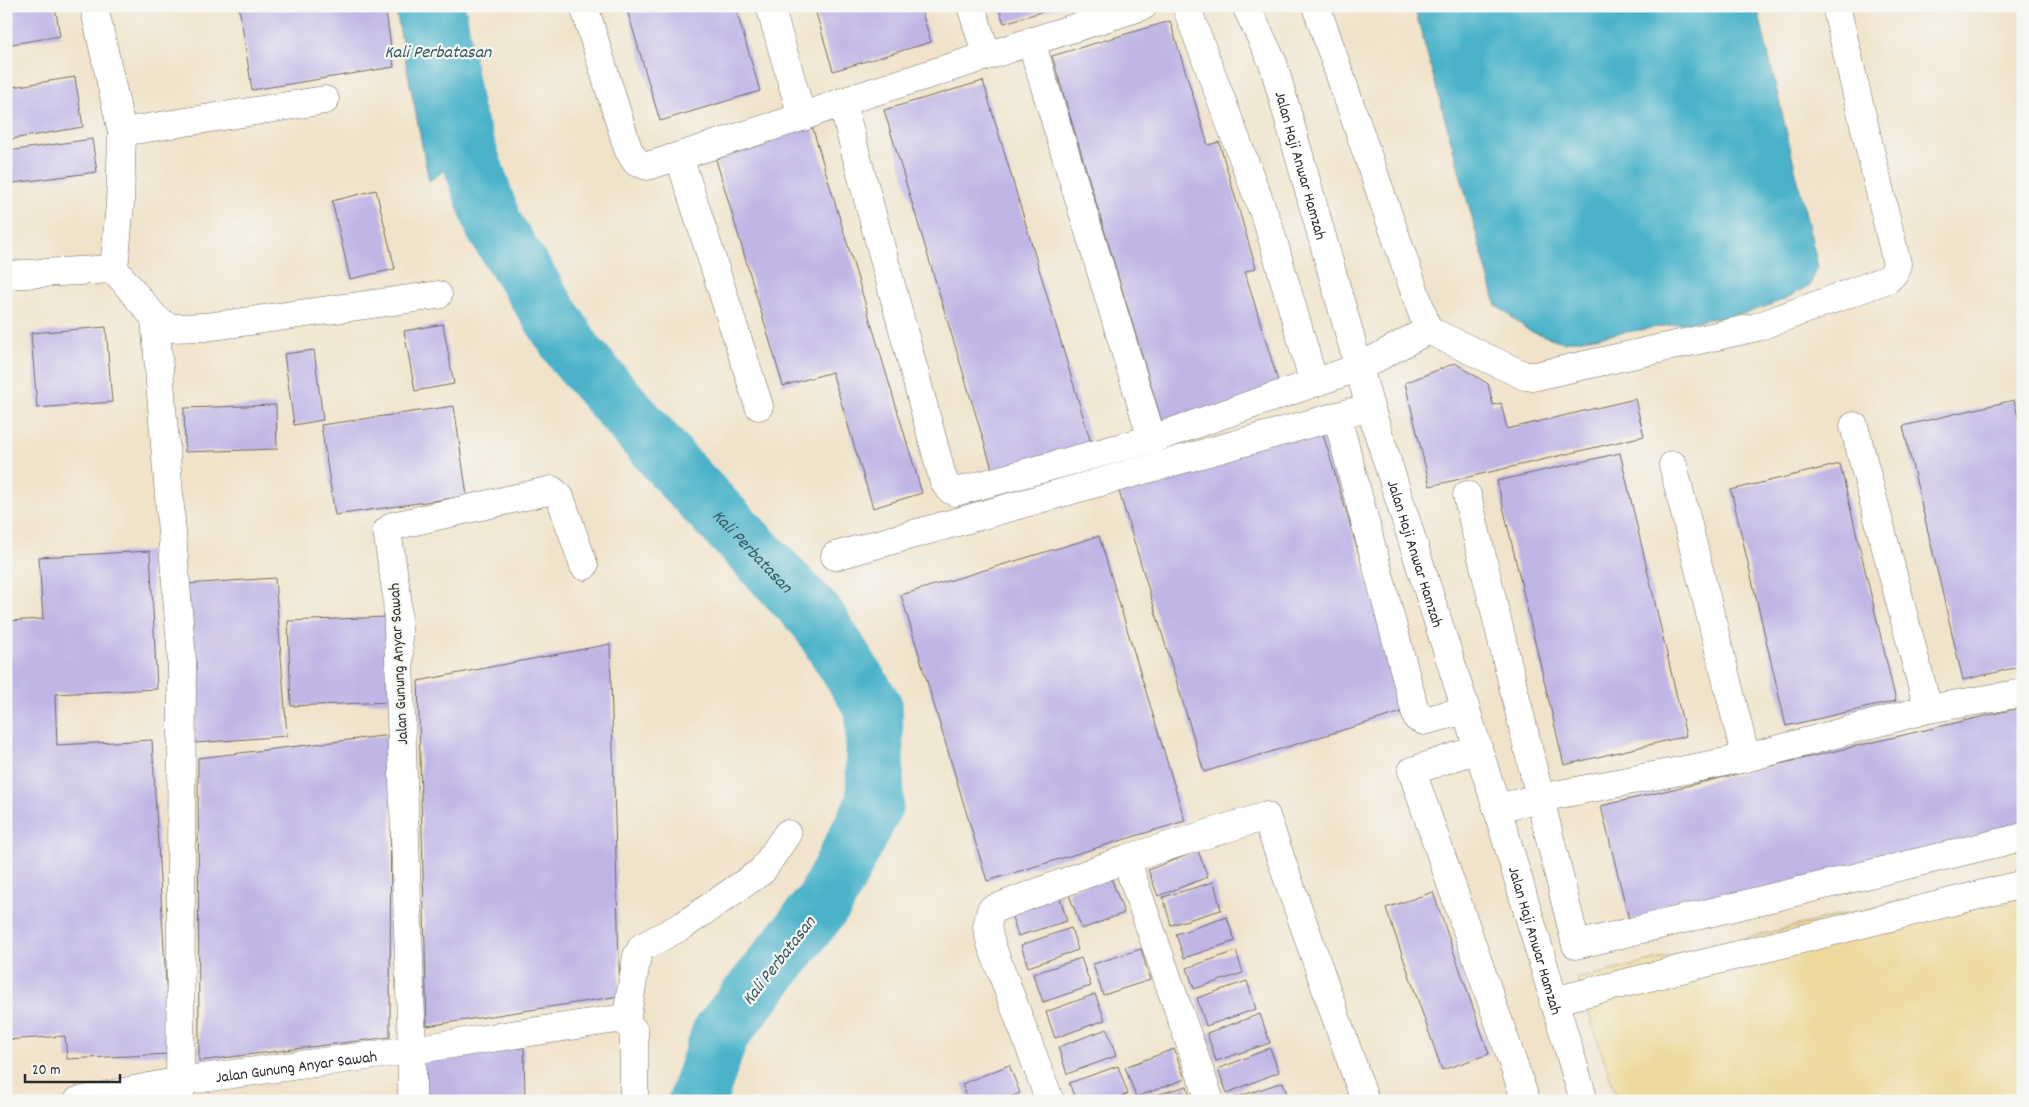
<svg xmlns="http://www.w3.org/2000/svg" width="2029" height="1107" viewBox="0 0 2029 1107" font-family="Dekko,sans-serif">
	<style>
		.sand { fill: #eeda9e; stroke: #8c8264 }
		.water { fill: #4ab2c9; stroke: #3a6e7a }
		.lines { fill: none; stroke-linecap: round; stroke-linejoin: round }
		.river { stroke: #4ab2c9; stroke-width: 58 }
		.building { fill: #c0b5e5 }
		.minor-casing { stroke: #706b63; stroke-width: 29 }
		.minor { stroke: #fff; stroke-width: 28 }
		.labels { text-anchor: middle; stroke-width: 4.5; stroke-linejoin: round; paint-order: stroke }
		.street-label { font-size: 16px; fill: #2b2b2b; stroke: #f6f6f2 }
		.water-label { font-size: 18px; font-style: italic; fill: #365a62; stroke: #f6f6f2 }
	</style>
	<rect width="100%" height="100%" fill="#f6f6f2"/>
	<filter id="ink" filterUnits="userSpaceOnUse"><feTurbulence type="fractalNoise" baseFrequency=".02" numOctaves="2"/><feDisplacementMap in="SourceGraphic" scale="10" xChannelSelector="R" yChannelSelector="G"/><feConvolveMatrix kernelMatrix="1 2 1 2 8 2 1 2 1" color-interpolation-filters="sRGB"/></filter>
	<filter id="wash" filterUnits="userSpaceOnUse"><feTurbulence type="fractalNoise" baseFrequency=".0096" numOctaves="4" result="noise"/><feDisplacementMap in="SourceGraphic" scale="20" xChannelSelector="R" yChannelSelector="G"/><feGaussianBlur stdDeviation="1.12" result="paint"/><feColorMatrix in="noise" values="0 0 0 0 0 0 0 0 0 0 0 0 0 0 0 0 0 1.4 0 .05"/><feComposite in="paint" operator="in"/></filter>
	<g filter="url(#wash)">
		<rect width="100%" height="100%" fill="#f1e3ca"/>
		<path class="sand" d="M 2023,871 L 2023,1101 L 1618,1101 L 1577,979 Z"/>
		<g class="water">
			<path d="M 395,6 L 465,6 L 488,140 L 429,181 Z"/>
			<path d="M 1414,6 L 1757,6 L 1818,267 L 1810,285 L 1783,300 L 1747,313 L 1563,342 L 1529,331 L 1496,305 Z"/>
		</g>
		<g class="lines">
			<path class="river" id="s1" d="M 436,6 L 455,114 L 494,226 L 576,355 L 682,476 L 817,618 L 874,708 L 875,803 L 825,901 L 720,1034 L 697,1101"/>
		</g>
		<g id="blocks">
			<g class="building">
				<path d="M 6,6 L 55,6 L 60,36 L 6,45 Z"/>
				<path d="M 239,6 L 385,6 L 394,67 L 252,90 Z"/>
				<path d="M 626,6 L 735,6 L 760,91 L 660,121 Z"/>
				<path d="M 814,6 L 920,6 L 931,42 L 833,71 Z"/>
				<path d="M 998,6 L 1058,6 L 1058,7 L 1004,23 Z"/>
				<path d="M 1170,21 L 1208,145 L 1219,142 L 1256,268 L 1245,272 L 1281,391 L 1163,426 L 1052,56 Z"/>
				<path d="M 75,77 L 83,127 L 6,140 L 6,88 Z"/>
				<path d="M 983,81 L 1091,443 L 993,472 L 884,110 Z"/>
				<path d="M 812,126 L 922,493 L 873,508 L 832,372 L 783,386 L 715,156 Z"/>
				<path d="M 92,139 L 97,172 L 13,183 L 8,151 Z"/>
				<path d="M 376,190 L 395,269 L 350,279 L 332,201 Z"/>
				<path d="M 443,324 L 454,384 L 415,391 L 404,331 Z"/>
				<path d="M 106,327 L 112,402 L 37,408 L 31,333 Z"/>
				<path d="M 314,350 L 323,420 L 294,425 L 284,354 Z"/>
				<path d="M 1455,363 L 1488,384 L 1493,405 L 1501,403 L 1507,429 L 1635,399 L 1644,436 L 1430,486 L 1405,383 Z"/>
				<path d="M 2014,400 L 2023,437 L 2023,666 L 1963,680 L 1903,426 Z"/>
				<path d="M 276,405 L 277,449 L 185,452 L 184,408 Z"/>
				<path d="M 454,406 L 467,496 L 335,515 L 321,425 Z"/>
				<path d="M 1320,424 L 1406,711 L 1204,772 L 1117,485 Z"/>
				<path d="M 1620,453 L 1686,736 L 1564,765 L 1497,481 Z"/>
				<path d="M 1840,464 L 1896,701 L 1786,726 L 1731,490 Z"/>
				<path d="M 1099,536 L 1185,821 L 987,881 L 901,595 Z"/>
				<path d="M 150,551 L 157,689 L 55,694 L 57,745 L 152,740 L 170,1054 L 67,1059 L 65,1036 L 6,1040 L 6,621 L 43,619 L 39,557 Z"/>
				<path d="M 275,578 L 287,736 L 196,743 L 185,584 Z"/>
				<path d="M 388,617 L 391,702 L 291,706 L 288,621 Z"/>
				<path d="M 610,644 L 620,996 L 427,1026 L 418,681 Z"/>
				<path d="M 2023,707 L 2023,828 L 1629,920 L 1601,806 Z"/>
				<path d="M 391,735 L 390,1037 L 199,1061 L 198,758 Z"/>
				<path d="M 1198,851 L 1208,877 L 1158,896 L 1148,870 Z"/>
				<path d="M 1110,875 L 1124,913 L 1082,929 L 1068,892 Z"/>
				<path d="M 1214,882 L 1221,910 L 1171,925 L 1163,897 Z"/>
				<path d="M 1433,892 L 1489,1054 L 1442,1070 L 1386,908 Z"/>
				<path d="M 1059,895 L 1067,921 L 1018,936 L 1010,910 Z"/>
				<path d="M 1227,917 L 1235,941 L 1184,958 L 1176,934 Z"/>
				<path d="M 1071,928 L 1078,950 L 1028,967 L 1021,945 Z"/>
				<path d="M 1141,949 L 1150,980 L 1103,995 L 1093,964 Z"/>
				<path d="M 1236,951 L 1243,973 L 1194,989 L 1187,968 Z"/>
				<path d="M 1081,958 L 1091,986 L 1043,1002 L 1033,974 Z"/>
				<path d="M 1247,981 L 1256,1009 L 1206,1026 L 1197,998 Z"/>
				<path d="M 1095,994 L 1105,1020 L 1055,1038 L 1046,1012 Z"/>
				<path d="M 1260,1014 L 1270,1043 L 1216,1061 L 1207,1033 Z"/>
				<path d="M 1107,1029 L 1116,1056 L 1067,1074 L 1058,1047 Z"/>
				<path d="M 524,1048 L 525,1101 L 424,1101 L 423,1049 Z"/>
				<path d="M 1270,1048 L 1279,1072 L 1227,1093 L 1218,1069 Z"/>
				<path d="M 1174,1049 L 1185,1079 L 1136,1097 L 1125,1067 Z"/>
				<path d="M 1009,1065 L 1020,1093 L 1001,1101 L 969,1101 L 962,1084 Z"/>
				<path d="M 1118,1066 L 1128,1094 L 1110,1101 L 1076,1101 L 1069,1083 Z"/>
				<path d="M 1283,1082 L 1289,1101 L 1228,1101 L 1228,1100 Z"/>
				<path d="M 1187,1086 L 1191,1101 L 1138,1101 L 1138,1100 Z"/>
			</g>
		</g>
	</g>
	<g filter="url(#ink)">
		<use href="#blocks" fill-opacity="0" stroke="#706b63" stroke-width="1"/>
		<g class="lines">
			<defs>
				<g id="minor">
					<path d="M 94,6 L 122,132 L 120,204 L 114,269"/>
					<path d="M 584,6 L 628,149 L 636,162 L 648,166 L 802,117 L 842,102 L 1143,6"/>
					<path d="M 770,6 L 802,117"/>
					<path d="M 971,6 L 987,56"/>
					<path d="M 1186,6 L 1269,227 L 1314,383"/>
					<path id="s2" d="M 1246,6 L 1273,63 L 1370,407 L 1497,808 L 1584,1101"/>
					<path d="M 1316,6 L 1428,330 L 1525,376 L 1536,376 L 1757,327 L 1888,279 L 1894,273 L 1897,264 L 1836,6"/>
					<path d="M 842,102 L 943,479 L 948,488 L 955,492 L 1152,439 L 1031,41"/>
					<path d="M 122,132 L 325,100"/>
					<path d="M 679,156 L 759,406"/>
					<path d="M 6,275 L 114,269 L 155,318 L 169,328 L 206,327 L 438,295"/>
					<path d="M 155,318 L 182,660 L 180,1101"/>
					<path d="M 1337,416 L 1417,718 L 1424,721 L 1466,710"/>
					<path d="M 1854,426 L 1928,709"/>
					<path d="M 1152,439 L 1360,367 L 1428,330"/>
					<path d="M 1673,465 L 1746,758"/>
					<path d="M 1467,495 L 1540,798 L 1746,758 L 1928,709 L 2023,693"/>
					<path d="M 835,556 L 1370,407"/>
					<path d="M 1478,749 L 1412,771 L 1526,1101"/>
					<path d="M 1497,808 L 1540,798 L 1576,945 L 2023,837"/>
					<path d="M 1126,859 L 1210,1101"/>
					<path d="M 1553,1001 L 2023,884"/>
					<path d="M 626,1021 L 637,956 L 642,947 L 684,925 L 762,871 L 787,834"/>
					<path id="s3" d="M 78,1101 L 180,1081 L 412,1050 L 617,1019 L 626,1021 L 634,1031 L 634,1101"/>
					<path d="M 412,1101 L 412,1050 L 397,597 L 387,531 L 393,526 L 552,490 L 560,497 L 584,566"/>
					<path d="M 1050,1101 L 991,944 L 987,927 L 991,910 L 1126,859 L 1266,816 L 1365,1101"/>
				</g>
			</defs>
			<use href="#minor" class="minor-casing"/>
			<use href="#minor" class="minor"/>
		</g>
	</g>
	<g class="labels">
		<g class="street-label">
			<text dy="6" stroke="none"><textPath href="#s2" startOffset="169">Jalan Haji Anwar Hamzah</textPath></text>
			<text dy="6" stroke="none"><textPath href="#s2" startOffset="574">Jalan Haji Anwar Hamzah</textPath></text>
			<text transform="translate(397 664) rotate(-93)" y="6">Jalan Gunung Anyar Sawah</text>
			<text dy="6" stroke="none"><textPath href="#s2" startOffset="979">Jalan Haji Anwar Hamzah</textPath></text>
			<text dy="6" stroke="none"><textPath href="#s3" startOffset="221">Jalan Gunung Anyar Sawah</textPath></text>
		</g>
		<g class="water-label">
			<text x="438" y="57">Kali Perbatasan</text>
			<text dy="6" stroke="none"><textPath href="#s1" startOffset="645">Kali Perbatasan</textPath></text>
			<text transform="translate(778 960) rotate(-52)" y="6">Kali Perbatasan</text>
		</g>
	</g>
	<rect width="2029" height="1107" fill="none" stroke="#f6f6f2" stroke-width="25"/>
	<path d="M25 1074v8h95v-8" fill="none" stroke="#2b2b2b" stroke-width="2.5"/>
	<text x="32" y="1074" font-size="15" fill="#2b2b2b" stroke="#f6f6f2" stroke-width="4" paint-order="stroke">20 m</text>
</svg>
